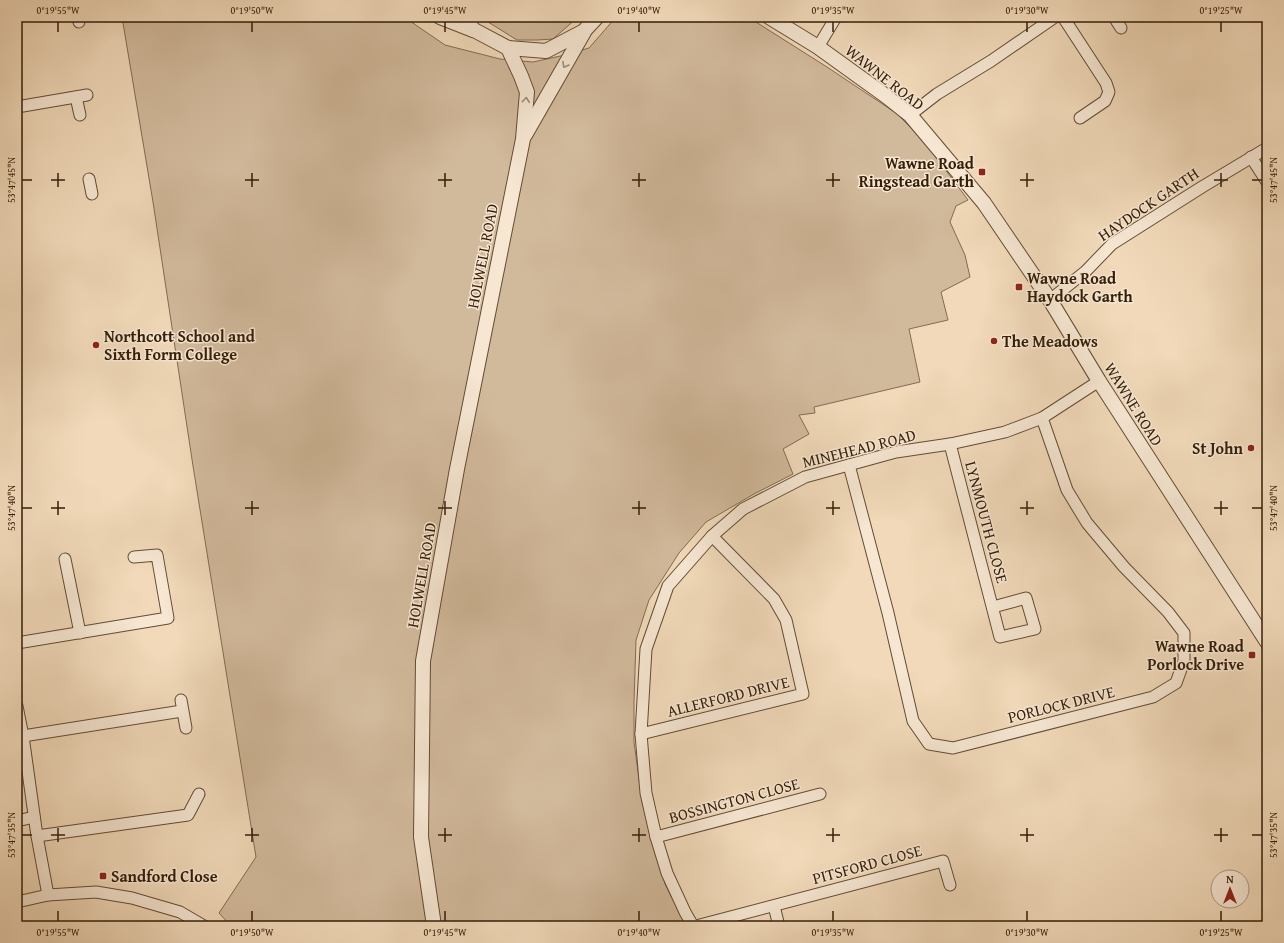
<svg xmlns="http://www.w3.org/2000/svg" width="1284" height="943" viewBox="0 0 1284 943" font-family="'Gentium Book Plus',serif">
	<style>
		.green { fill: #d1b99b; stroke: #826c51 }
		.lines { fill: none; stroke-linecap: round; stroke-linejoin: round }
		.minor-casing { stroke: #624d34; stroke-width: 13 }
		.tertiary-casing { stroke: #624d34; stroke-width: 16 }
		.minor { stroke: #f6e6d2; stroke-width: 11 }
		.tertiary { stroke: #f6e6d2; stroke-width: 14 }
		.oneway { stroke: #9e8c77 }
		.ticks { fill: none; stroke: #331e07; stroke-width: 1.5 }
		.poi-dot { fill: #8f2418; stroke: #f6e6d2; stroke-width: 1.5 }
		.labels { text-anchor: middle; stroke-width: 3; stroke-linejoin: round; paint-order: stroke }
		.street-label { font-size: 16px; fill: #331e07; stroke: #f6e6d2 }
		.poi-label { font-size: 16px; font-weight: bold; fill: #331e07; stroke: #f6e6d2; text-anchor: start }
		.neatline { fill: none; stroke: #331e07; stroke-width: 1.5 }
		.ticks-label { font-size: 10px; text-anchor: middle; fill: #331e07 }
	</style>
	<rect width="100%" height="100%" fill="#f1d9b9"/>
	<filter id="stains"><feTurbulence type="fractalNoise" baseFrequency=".005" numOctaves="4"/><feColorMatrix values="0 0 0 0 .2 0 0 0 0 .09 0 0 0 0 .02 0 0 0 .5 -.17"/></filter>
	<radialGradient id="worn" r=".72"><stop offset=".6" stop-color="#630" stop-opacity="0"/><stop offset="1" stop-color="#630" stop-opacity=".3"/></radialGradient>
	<g class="green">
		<path d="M 122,17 L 404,17 L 445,45 L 500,59 L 533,62 L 565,55 L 589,48 L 616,17 L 748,17 L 827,67 L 896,113 L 924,141 L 968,200 L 956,206 L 950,222 L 965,255 L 970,277 L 941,292 L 948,320 L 909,329 L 920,382 L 814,407 L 815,413 L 799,415 L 809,434 L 783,449 L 793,474 L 754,494 L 706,522 L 679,553 L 649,600 L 636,640 L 634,701 L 634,742 L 642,801 L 665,884 L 686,926 L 231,926 L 219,913 L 256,857 L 193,466 L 153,202 Z"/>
		<path d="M 480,17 L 578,17 L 553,39 L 537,40 L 517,40 Z"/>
	</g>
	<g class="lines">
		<defs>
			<g id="minor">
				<path d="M 78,17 L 79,22"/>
				<path d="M 1063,17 L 1106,83 L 1109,92 L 1105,101 L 1080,118"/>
				<path d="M 1114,17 L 1121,28"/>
				<path d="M 818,47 L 836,17"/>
				<path d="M 76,97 L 80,115"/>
				<path d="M 17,107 L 87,95"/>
				<path d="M 910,115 L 937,94 L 991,61 L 1055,17"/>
				<path d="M 1251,157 L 1267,182"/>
				<path d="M 89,179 L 92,194"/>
				<path d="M 1050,300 L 1086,271 L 1112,244 L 1202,187 L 1267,148"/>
				<path d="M 950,444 L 1000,637 L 1035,629 L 1026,598 L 993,607"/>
				<path d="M 849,465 L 888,613 L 913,721 L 929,744 L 953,748 L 1153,697 L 1176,683 L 1184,661 L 1184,633 L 1168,612 L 1124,567 L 1087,523 L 1067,490 L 1042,418"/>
				<path d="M 65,559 L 80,633"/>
				<path d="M 17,643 L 168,618 L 157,555 L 134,557"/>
				<path d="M 181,700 L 186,728"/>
				<path d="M 17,706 L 23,736 L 37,836 L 48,895"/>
				<path d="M 641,734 L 803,694 L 786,620 L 774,599 L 712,536"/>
				<path d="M 23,736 L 182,711"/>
				<path d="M 17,821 L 34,817"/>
				<path d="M 37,836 L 188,815 L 199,794"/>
				<path d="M 656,837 L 820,794"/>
				<path d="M 17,902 L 48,895 L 96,892 L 132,898 L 180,912 L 204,926"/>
				<path d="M 774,906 L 779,926"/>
				<path d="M 693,926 L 685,912 L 667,873 L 656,837 L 646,793 L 641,734 L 646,649 L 668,586 L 712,536 L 743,509 L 805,477 L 896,452 L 950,444 L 1005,432 L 1042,418 L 1099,381"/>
				<path d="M 696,926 L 943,861 L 950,885"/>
			</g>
			<g id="tertiary">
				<path d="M 440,17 L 473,30"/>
				<path d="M 463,17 L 474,30 L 508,48 L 546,51 L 584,31 L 597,17"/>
				<path d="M 769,17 L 818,47 L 886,96 L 910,115 L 984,203 L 1050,300 L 1099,381 L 1267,642"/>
				<path d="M 525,135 L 584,32"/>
				<path d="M 434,926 L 421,837 L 423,661 L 457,469 L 523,139 L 527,92 L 521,76 L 508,48"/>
			</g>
		</defs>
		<use href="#minor" class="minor-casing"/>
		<use href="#tertiary" class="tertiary-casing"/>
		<use href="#minor" class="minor"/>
		<use href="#tertiary" class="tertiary"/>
	</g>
	<defs><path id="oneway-chevron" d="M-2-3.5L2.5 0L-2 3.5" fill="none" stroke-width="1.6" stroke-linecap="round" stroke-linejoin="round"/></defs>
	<g class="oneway">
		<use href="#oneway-chevron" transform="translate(565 65) rotate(120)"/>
		<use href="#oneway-chevron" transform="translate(526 100) rotate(-85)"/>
	</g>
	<path class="ticks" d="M 58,22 L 58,32M 252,22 L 252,32M 445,22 L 445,32M 639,22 L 639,32M 833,22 L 833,32M 1027,22 L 1027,32M 1221,22 L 1221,32M 58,173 L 58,187M 252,173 L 252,187M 445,173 L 445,187M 639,173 L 639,187M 833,173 L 833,187M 1027,173 L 1027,187M 1221,173 L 1221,187M 22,180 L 32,180M 51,180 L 65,180M 245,180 L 259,180M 438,180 L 452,180M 632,180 L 646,180M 826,180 L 840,180M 1020,180 L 1034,180M 1214,180 L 1228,180M 1252,180 L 1262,180M 58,501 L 58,515M 252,501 L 252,515M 445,501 L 445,515M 639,501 L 639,515M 833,501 L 833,515M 1027,501 L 1027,515M 1221,501 L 1221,515M 22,508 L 32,508M 51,508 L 65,508M 245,508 L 259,508M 438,508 L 452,508M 632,508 L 646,508M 826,508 L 840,508M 1020,508 L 1034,508M 1214,508 L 1228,508M 1252,508 L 1262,508M 58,828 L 58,842M 252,828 L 252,842M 445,828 L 445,842M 639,828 L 639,842M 833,828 L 833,842M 1027,828 L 1027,842M 1221,828 L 1221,842M 22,835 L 32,835M 51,835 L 65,835M 245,835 L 259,835M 438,835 L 452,835M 632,835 L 646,835M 826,835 L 840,835M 1020,835 L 1034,835M 1214,835 L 1228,835M 1252,835 L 1262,835M 58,911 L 58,921M 252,911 L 252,921M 445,911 L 445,921M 639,911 L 639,921M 833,911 L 833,921M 1027,911 L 1027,921M 1221,911 L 1221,921"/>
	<g class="poi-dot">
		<rect x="978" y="168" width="8" height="8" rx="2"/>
		<rect x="1015" y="283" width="8" height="8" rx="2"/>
		<circle cx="994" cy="341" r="4"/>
		<circle cx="96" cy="345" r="4"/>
		<circle cx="1251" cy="448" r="4"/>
		<rect x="1248" y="651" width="8" height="8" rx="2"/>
		<rect x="99" y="872" width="8" height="8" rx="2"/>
	</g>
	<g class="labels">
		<g class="street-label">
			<text transform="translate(885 77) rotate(38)" y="6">WAWNE ROAD</text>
			<text transform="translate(1148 204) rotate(-34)" y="6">HAYDOCK GARTH</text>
			<text transform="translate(482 256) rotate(-79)" y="6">HOLWELL ROAD</text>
			<text transform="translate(1134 404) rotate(58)" y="6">WAWNE ROAD</text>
			<text transform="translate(859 448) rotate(-14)" y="6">MINEHEAD ROAD</text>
			<text transform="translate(987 522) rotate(75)" y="6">LYNMOUTH CLOSE</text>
			<text transform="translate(421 575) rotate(-80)" y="6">HOLWELL ROAD</text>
			<text transform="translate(728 696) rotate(-14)" y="6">ALLERFORD DRIVE</text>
			<text transform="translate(1061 704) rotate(-14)" y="6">PORLOCK DRIVE</text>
			<text transform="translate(734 800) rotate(-15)" y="6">BOSSINGTON CLOSE</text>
			<text transform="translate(867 864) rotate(-15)" y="6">PITSFORD CLOSE</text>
		</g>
		<g class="poi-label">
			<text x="974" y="169" text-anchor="end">Wawne Road<tspan x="974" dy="18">Ringstead Garth</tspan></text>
			<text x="1027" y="284">Wawne Road<tspan x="1027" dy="18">Haydock Garth</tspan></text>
			<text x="104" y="342">Northcott School and<tspan x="104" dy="18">Sixth Form College</tspan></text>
			<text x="1002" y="347">The Meadows</text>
			<text x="1243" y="454" text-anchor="end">St John</text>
			<text x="1244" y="652" text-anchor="end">Wawne Road<tspan x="1244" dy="18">Porlock Drive</tspan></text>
			<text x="111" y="882">Sandford Close</text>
		</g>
	</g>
	<rect width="1284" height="943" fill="none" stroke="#f1d9b9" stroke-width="44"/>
	<g transform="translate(1230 889)"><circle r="19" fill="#f6e6d2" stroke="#a89681"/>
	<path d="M0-3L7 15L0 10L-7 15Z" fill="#8f2418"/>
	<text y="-6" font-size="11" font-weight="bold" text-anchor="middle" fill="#331e07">N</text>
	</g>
	<rect x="22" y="22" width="1240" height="899" class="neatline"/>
	<g class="ticks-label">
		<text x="58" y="14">0°19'55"W</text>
		<text x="252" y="14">0°19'50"W</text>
		<text x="445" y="14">0°19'45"W</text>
		<text x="639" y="14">0°19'40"W</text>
		<text x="833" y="14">0°19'35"W</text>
		<text x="1027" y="14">0°19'30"W</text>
		<text x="1221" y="14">0°19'25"W</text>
		<text transform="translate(11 180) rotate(-90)" y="4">53°47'45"N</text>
		<text transform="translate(1273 180) rotate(-90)" y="4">53°47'45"N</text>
		<text transform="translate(11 508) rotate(-90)" y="4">53°47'40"N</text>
		<text transform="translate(1273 508) rotate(-90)" y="4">53°47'40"N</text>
		<text transform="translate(11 835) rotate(-90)" y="4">53°47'35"N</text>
		<text transform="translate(1273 835) rotate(-90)" y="4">53°47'35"N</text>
		<text x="58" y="936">0°19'55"W</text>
		<text x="252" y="936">0°19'50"W</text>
		<text x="445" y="936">0°19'45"W</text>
		<text x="639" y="936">0°19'40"W</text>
		<text x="833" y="936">0°19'35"W</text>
		<text x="1027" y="936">0°19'30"W</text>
		<text x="1221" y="936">0°19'25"W</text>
	</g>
	<rect width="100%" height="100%" filter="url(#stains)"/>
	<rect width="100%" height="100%" fill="url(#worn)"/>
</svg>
